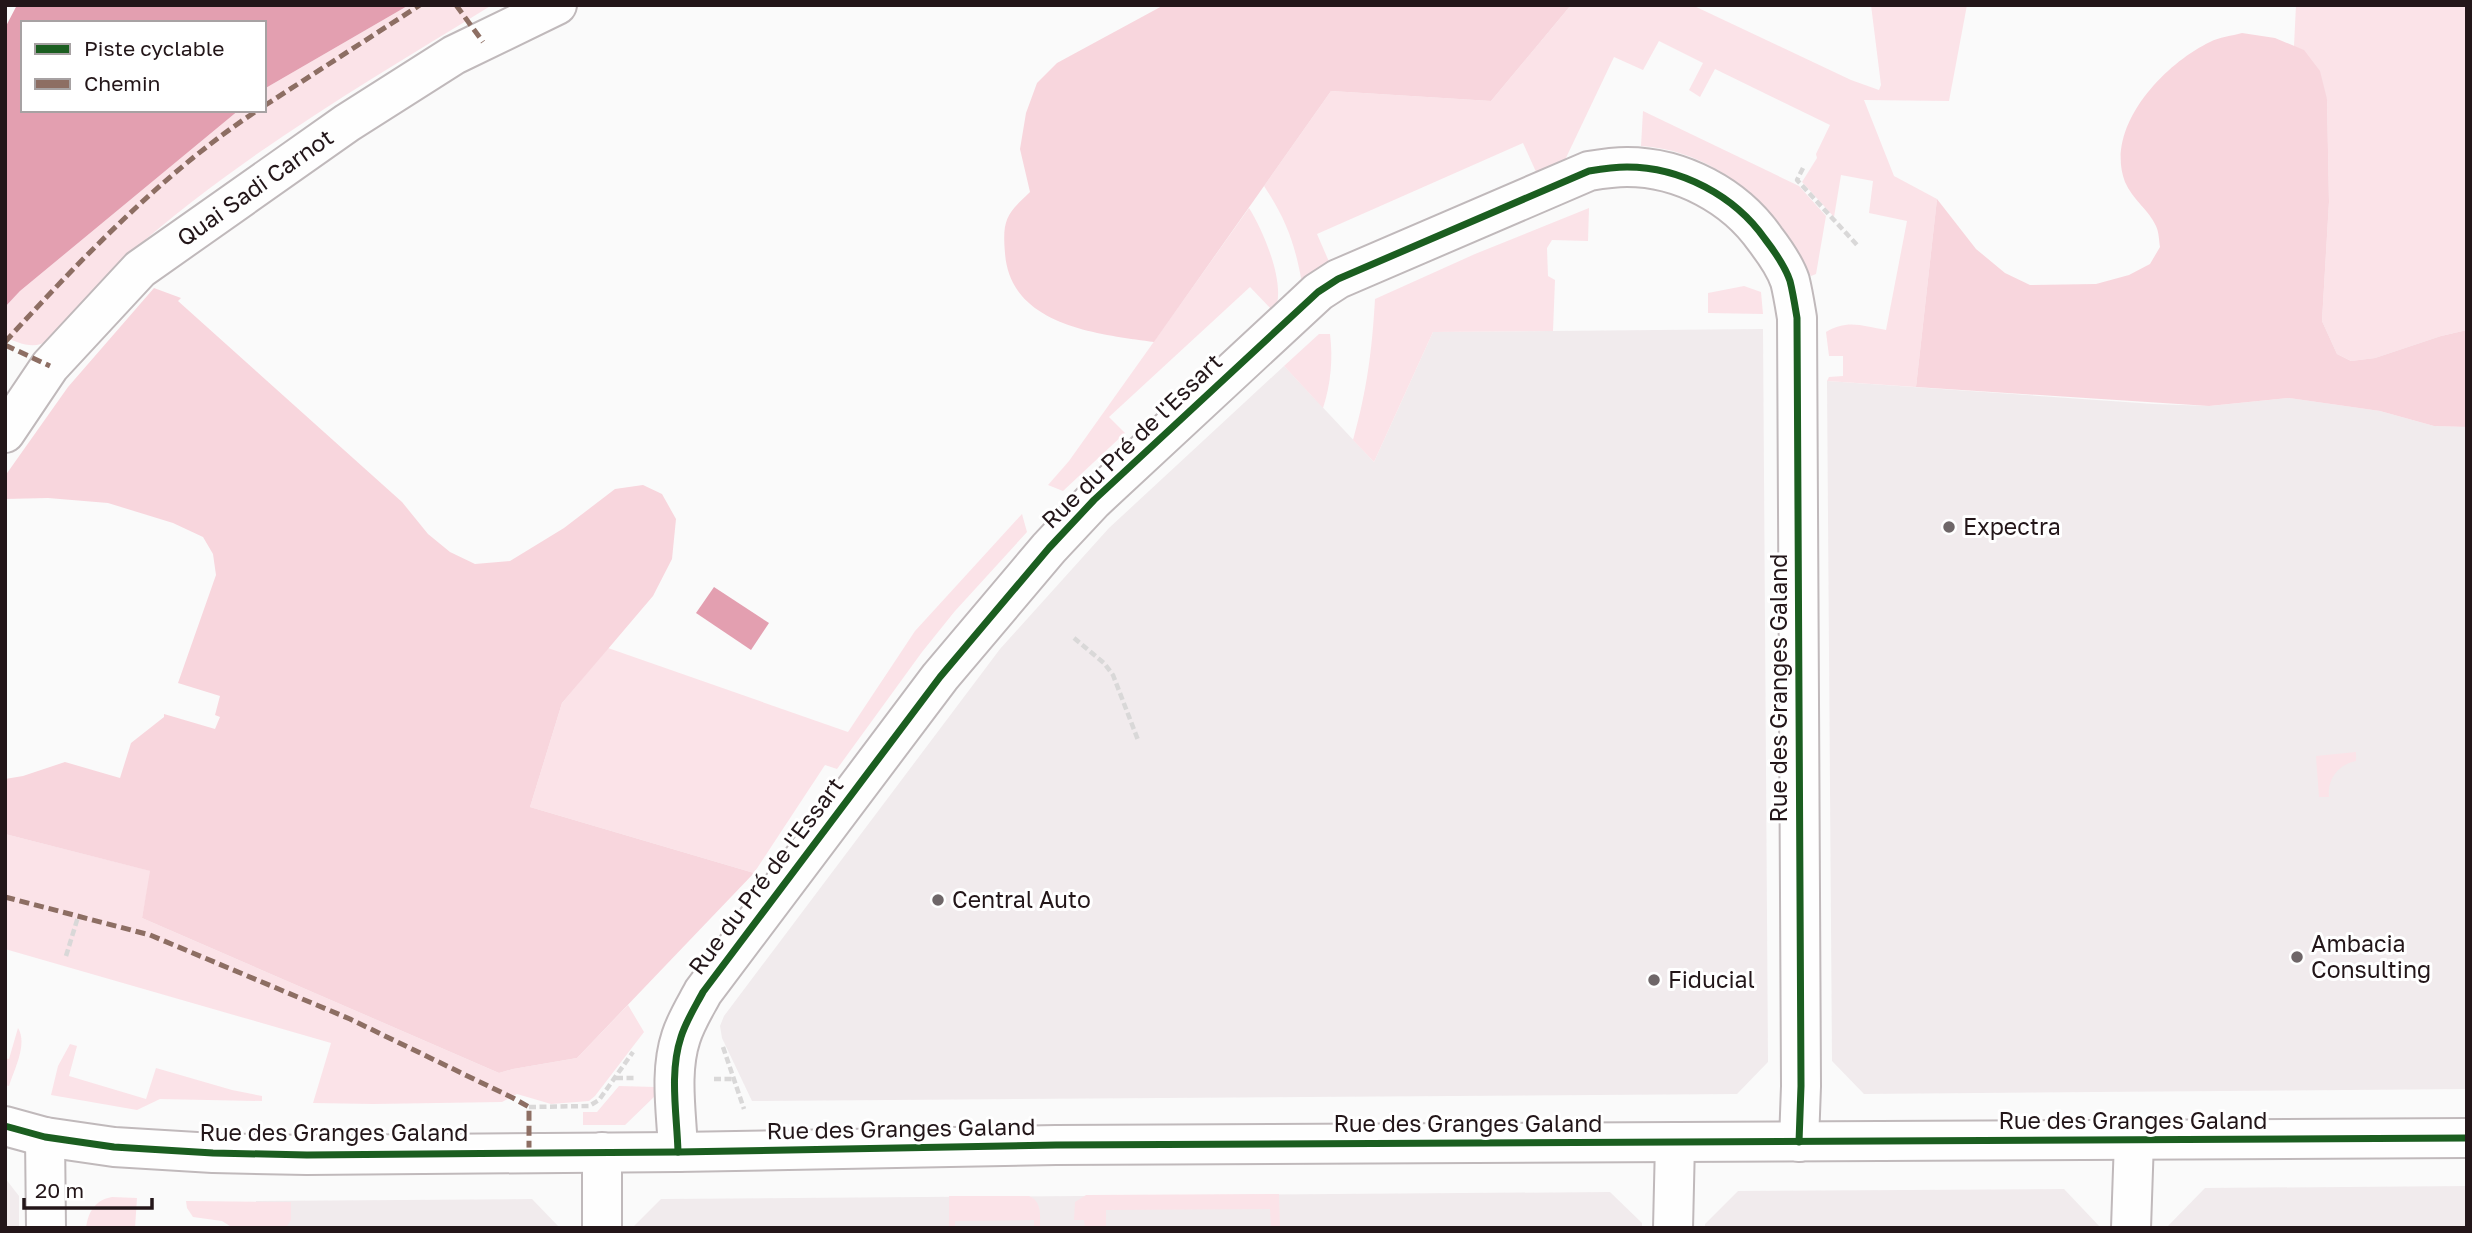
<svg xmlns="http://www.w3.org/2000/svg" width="2472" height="1233" viewBox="0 0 2472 1233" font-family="'Golos Text',sans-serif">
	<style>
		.built { fill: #f1ebed }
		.green { fill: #fbe3e8 }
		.forest { fill: #f8d6dd }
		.water { fill: #e39fb0 }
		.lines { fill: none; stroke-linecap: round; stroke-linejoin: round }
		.minor-casing { stroke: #c0b9bb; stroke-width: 42 }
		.path { stroke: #d9d8d8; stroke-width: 4.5; stroke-dasharray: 7 3.5; stroke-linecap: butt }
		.minor { stroke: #fefefe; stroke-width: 38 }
		.quiet { stroke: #8d6e63; stroke-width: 5; stroke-dasharray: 10 5; stroke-linecap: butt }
		.cycleway-casing { stroke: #fff; stroke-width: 11 }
		.cycleway { stroke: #1b5e20; stroke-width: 7 }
		.poi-dot { fill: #6e6668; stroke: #fff; stroke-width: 2.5 }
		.labels { text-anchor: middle; stroke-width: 6; stroke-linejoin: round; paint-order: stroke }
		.street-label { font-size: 23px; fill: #231619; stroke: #fff }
		.poi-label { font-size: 23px; fill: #231619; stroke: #fff; text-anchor: start }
	</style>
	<rect width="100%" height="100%" fill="#fafafa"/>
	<g class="built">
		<path d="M 1763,329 L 1768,1062 L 1737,1094 L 752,1101 L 722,1038 L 720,1026 L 724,1016 L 1000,649 L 1109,528 L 1284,366 L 1374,462 L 1433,332 Z"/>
		<path d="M 1827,381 L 2154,404 L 2210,406 L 2289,398 L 2380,411 L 2434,426 L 2467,427 L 2467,1089 L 1864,1094 L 1832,1061 Z"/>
		<path d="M 5,1178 L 19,1196 L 19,1228 L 5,1228 Z"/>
		<path d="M 2467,1186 L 2467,1228 L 2166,1228 L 2205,1188 Z"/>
		<path d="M 2064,1189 L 2101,1228 L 1705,1228 L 1705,1224 L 1738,1191 Z"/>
		<path d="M 1610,1192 L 1642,1223 L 1642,1228 L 632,1228 L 661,1199 Z"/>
		<path d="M 532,1199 L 560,1228 L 256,1228 L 256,1201 Z"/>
	</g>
	<g class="green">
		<path d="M 409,5 L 492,5 C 367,82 239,156 129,254 C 101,279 77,330 41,344 C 29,348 16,342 5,337 L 5,307 L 20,291 L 239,110 L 264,110 L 264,89 Z"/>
		<path d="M 1571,5 L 1692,5 L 1851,80 L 1879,90 L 1881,85 L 1871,5 L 1967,5 L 1949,101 L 1864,100 L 1894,176 L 1937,199 L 1916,387 L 1827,381 L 1829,377 L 1843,376 L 1843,356 L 1829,356 L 1826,332 C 1847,319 1863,326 1886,330 L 1907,221 L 1869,213 L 1873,181 L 1841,175 L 1834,217 L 1802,182 L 1817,158 L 1816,154 L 1830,125 L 1715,69 L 1700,97 L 1689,90 L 1703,63 L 1659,41 L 1643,70 L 1614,57 L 1564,162 L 1537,174 L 1523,143 L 1317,234 L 1330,264 L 1302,283 C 1295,244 1286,219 1264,186 L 1331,91 L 1491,101 Z"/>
		<path d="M 2296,5 L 2467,5 L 2467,330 L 2441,336 L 2375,358 L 2351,361 L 2337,354 L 2322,321 L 2329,202 L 2327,99 L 2294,46 Z"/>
		<path d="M 1643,111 L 1799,186 L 1826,216 L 1816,274 L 1811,276 C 1802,262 1795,247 1786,233 C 1754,186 1698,149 1641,146 Z"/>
		<path d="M 1249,208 C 1263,230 1288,287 1274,312 L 1250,287 L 1109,417 L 1125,433 L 1063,491 L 1048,485 L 1069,461 Z"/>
		<path d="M 1589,208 L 1588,241 L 1552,240 L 1547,248 L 1548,276 L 1555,280 L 1553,331 L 1433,332 L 1374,462 L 1353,440 C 1367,390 1372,351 1375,299 L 1475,254 Z"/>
		<path d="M 1744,286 L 1761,292 L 1763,314 L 1708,313 L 1708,293 Z"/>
		<path d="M 1319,334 L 1330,334 C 1333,359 1331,383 1323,408 L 1284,366 Z"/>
		<path d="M 1022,514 L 1027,532 L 955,611 L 922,652 L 837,769 L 825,765 L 754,873 L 530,807 L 562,703 L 608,648 L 848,732 L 915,631 Z"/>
		<path d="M 2356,752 L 2356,761 C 2339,764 2327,779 2329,797 L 2319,797 L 2316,756 Z"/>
		<path d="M 5,834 L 151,871 L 142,918 L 499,1073 L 513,1069 L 577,1058 L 628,1005 L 644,1032 L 595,1096 L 589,1101 L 551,1104 L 517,1094 L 502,1102 L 373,1104 L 313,1103 L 331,1043 L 5,949 Z"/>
		<path d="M 18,1028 C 28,1044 14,1070 9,1086 L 5,1085 L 5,1058 L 9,1059 Z"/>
		<path d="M 70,1044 L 77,1046 L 69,1076 L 146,1099 L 156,1068 L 232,1090 L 262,1096 L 262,1101 L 160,1099 L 137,1110 L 51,1095 L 58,1066 Z"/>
		<path d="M 619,1086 L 655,1087 L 655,1096 L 625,1125 L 583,1125 L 583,1112 L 597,1112 Z"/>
		<path d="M 1279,1194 L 1280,1228 L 1271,1228 L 1270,1209 L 1106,1210 L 1106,1228 L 1085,1228 L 1084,1220 L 1074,1220 L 1075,1202 L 1086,1195 Z"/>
		<path d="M 949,1196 L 1029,1196 C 1042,1201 1040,1215 1040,1228 L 1034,1228 L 1034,1220 L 955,1221 L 955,1228 L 949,1228 Z"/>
		<path d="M 112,1197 L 137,1198 L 135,1228 L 86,1228 C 88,1212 95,1200 112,1197 Z"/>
		<path d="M 186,1201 L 291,1202 L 291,1220 L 286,1228 L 233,1228 L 222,1221 L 193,1217 L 187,1208 Z"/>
	</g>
	<g class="forest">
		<path d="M 1164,5 L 1571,5 L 1491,101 L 1331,91 L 1154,342 C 1098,334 1010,326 1005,253 C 1002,219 1007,214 1030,192 L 1020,149 L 1026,113 L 1037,83 L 1057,63 Z"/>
		<path d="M 2242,33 L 2275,38 L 2304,50 L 2320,71 L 2327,99 L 2329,202 L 2322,321 L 2337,354 L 2351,361 L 2375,358 L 2441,336 L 2467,330 L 2467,427 L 2434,426 L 2380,411 L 2289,398 L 2209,406 L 1916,387 L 1937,199 L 1976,249 L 2005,273 L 2030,285 L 2096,284 L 2129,275 L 2150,264 L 2160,247 C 2159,241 2159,232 2156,226 C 2149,210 2132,199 2125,182 C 2104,127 2164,64 2210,42 C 2219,37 2232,36 2242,33 Z"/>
		<path d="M 154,288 L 181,298 L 178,301 L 402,502 L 428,534 L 450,552 L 475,564 L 510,561 L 564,528 L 615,489 L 643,485 L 662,494 L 676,519 L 672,559 L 653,596 L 562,703 L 530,807 L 754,873 L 577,1058 L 513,1069 L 499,1073 L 142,918 L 150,871 L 5,834 L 5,779 L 23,776 L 65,762 L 120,778 L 131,743 L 164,717 L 164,714 L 215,729 L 220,717 L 215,715 L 220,696 L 178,683 L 216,575 L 213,554 L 203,537 L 173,523 L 108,503 L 48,498 L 5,499 L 5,476 L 68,387 Z"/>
	</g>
	<g class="water">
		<path d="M 17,5 L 409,5 L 264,89 L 264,23 L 23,23 L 23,110 L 239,110 L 20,291 L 5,307 L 5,28 Z"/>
		<path d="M 714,587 L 769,623 L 751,650 L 696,613 Z"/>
	</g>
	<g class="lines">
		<defs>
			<g id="minor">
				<path id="s1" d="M 5,433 L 50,366 L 140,269 L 347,123 L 454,55 L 557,5"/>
				<path d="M 5,1126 L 45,1137 L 114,1147 L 213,1153 L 307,1155 L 678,1152 L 1056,1145 L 2467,1138"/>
				<path d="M 45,1137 L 46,1228"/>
				<path d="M 678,1152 C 677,1115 669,1073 681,1037 C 686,1021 695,1007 703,992 L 940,677 L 1049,548 L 1094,500 L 1318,292 L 1338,279 L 1589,171 C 1601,169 1614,167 1627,167 C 1681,167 1735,196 1765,239 C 1775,252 1785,266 1790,281 C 1793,293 1795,306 1797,318 L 1801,1086 L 1799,1142"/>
				<path d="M 602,1228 L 602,1152"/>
				<path d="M 1673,1228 L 1675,1143"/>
				<path d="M 2131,1228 L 2134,1140"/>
			</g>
		</defs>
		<use href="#minor" class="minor-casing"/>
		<g class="path">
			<path d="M 1803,168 L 1797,180 L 1858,246"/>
			<path d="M 1074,638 L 1104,663 L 1113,675 L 1138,740"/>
			<path d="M 66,956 L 78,917"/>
			<path d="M 723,1047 L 744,1109"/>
			<path d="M 616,1078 L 636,1078"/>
			<path d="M 714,1079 L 735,1079"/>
			<path d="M 529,1107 L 589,1106 L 599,1100 L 633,1052"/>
		</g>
		<use href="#minor" class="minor"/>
		<g class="quiet">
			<path d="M 456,5 L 483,42"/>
			<path d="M 264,106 L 420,5"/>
			<path d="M 5,342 C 80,260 165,171 258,110"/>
			<path d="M 5,345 L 50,366"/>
			<path d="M 5,897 L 150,935 L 350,1019 L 513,1098 L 529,1107 L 529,1153"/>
		</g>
		<defs>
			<g id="cycleway">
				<path d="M 5,1126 L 45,1137 L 114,1147 L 213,1153 L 307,1155 L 678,1152 L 1056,1145 L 2467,1138"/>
				<path d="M 678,1152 C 677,1115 669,1073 681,1037 C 686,1021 695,1007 703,992 L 940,677 L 1049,548 L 1094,500 L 1318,292 L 1338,279 L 1589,171 C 1601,169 1614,167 1627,167 C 1681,167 1735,196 1765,239 C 1775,252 1785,266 1790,281 C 1793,293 1795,306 1797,318 L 1801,1086 L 1799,1142"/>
			</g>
		</defs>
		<use href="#cycleway" class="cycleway-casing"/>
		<use href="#cycleway" class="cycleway"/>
	</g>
	<g class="poi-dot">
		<circle cx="1949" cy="527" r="7"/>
		<circle cx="938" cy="900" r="7"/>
		<circle cx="2297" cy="957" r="7"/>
		<circle cx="1654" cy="980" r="7"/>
	</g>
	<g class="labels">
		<g class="street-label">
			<text dy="8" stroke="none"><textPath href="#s1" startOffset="354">Quai Sadi Carnot</textPath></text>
			<text transform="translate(1132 441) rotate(-44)" y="8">Rue du Pré de l'Essart</text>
			<text transform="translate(1779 688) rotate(-90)" y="8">Rue des Granges Galand</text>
			<text transform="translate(766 876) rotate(-53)" y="8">Rue du Pré de l'Essart</text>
			<text x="2133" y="1129">Rue des Granges Galand</text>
			<text x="1468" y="1132">Rue des Granges Galand</text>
			<text transform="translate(901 1129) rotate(-1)" y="8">Rue des Granges Galand</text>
			<text x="334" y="1141">Rue des Granges Galand</text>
		</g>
		<g class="poi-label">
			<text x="1963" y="535">Expectra</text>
			<text x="952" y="908">Central Auto</text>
			<text x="2311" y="952">Ambacia<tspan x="2311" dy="26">Consulting</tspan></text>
			<text x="1668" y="988">Fiducial</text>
		</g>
	</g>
	<rect width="2472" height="1233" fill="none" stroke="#231619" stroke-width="14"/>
	<rect x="21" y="21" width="245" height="91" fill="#ffffff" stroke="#a7a2a3" stroke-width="2"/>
	<rect x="35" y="44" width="35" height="10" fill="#1b5e20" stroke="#a7a2a3" stroke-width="2"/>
	<text x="84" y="56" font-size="21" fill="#231619">Piste cyclable</text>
	<rect x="35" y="79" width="35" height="10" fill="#8d6e63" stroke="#a7a2a3" stroke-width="2"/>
	<text x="84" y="91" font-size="21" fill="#231619">Chemin</text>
	<path d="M24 1198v10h128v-10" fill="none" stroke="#231619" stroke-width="3.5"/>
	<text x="35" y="1198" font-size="21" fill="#231619" stroke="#ffffff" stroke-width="5" paint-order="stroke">20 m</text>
</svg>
